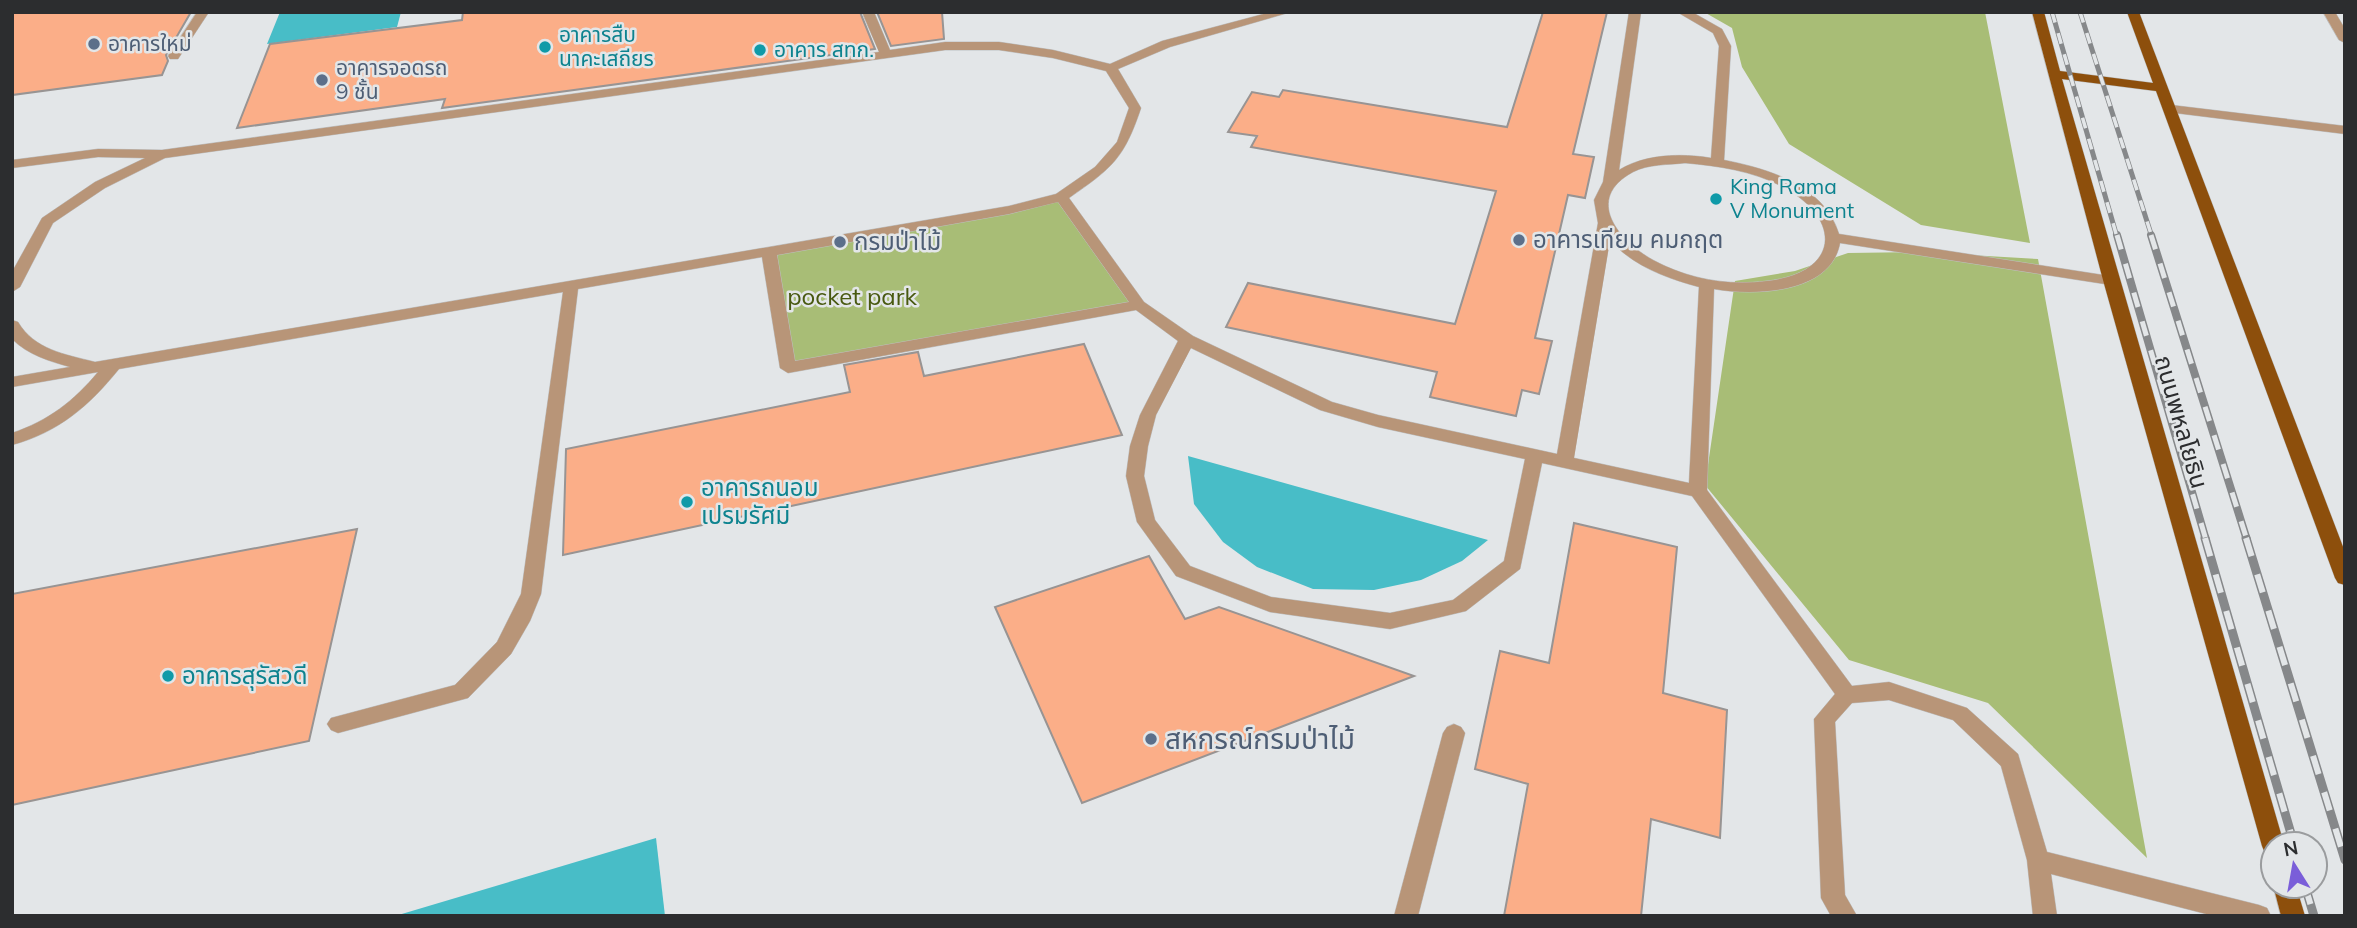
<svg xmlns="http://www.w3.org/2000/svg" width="2357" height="928" viewBox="0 0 2357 928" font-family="Mulish,'Noto Sans Thai',sans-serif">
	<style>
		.green { fill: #a8bd76 }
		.water { fill: #48bdc7 }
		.building { fill: #fbae88; stroke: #989493; stroke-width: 2 }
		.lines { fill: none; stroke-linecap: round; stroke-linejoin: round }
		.service-casing { stroke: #bec1c3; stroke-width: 1 }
		.primary-casing { stroke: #bec1c3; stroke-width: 1 }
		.service { fill: #b89578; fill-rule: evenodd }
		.primary { fill: #8d4f0c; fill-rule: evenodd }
		.rail-far2-casing { stroke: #86888a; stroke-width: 5 }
		.rail-far1-casing { stroke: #86888a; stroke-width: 8 }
		.rail-casing { stroke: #86888a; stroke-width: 9 }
		.rail-far2 { stroke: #e3e6e8; stroke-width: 3.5; stroke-dasharray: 11; stroke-linecap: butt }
		.rail-far1 { stroke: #e3e6e8; stroke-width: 5; stroke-dasharray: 15; stroke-linecap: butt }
		.rail { stroke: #e3e6e8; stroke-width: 6; stroke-dasharray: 19; stroke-linecap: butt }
		.service-dot { fill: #5c6f8a; stroke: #e3e6e8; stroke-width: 2.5 }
		.culture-dot { fill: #0f9aa8; stroke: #e3e6e8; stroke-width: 2.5 }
		.labels { text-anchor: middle; stroke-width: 5; stroke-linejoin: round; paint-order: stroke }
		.far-culture-label { font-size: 21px; fill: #0d838f; stroke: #e3e6e8; text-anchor: start }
		.far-service-label { font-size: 21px; fill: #4e5e75; stroke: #e3e6e8; text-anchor: start }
		.service-label { font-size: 24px; fill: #4e5e75; stroke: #e3e6e8; text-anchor: start }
		.park-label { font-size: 24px; fill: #485910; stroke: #e3e6e8 }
		.street-label { font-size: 24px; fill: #2c2d2f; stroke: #e3e6e8 }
		.culture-label { font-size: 24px; fill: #0d838f; stroke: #e3e6e8; text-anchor: start }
		.near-service-label { font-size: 28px; fill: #4e5e75; stroke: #e3e6e8; text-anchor: start }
	</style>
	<rect width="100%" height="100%" fill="#e3e6e8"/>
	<g class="green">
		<path d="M 1704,12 L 1985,12 L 2030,243 L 1921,225 L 1789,144 L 1742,67 L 1732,28 Z"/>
		<path d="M 1061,197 L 1139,305 L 788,368 L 769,252 Z"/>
		<path d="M 1919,252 L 2038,259 L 2147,858 L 1988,703 L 1849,660 L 1705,485 L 1735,281 L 1795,271 L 1848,253 Z"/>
	</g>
	<g class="water">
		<path d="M 280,12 L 401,12 L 397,27 L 267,44 Z"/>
		<path d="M 1188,456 L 1488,540 L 1462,561 L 1421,580 L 1374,590 L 1313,589 L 1257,567 L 1223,542 L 1194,504 Z"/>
		<path d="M 656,838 L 665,916 L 395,916 Z"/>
	</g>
	<g class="building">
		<path d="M 12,12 L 191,12 L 166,55 L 168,61 L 162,75 L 12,95 Z"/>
		<path d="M 463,12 L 860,12 L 875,49 L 442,108 L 445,99 L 237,128 L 270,44 L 462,20 Z"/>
		<path d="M 877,12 L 942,12 L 944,39 L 891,46 Z"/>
		<path d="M 1543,12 L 1607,12 L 1573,154 L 1594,157 L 1585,198 L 1568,195 L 1535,338 L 1552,341 L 1539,394 L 1522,390 L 1516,416 L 1430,397 L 1437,372 L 1226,327 L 1248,283 L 1455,324 L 1496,191 L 1251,147 L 1257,136 L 1228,132 L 1252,92 L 1279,97 L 1283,90 L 1507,127 Z"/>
		<path d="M 1084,344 L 1122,435 L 563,555 L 566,449 L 850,392 L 844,365 L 918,352 L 924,376 Z"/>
		<path d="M 1574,523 L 1677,547 L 1663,693 L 1727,710 L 1720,838 L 1651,819 L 1641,916 L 1504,916 L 1528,784 L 1475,769 L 1500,651 L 1549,663 Z"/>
		<path d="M 357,529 L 309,741 L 12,805 L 12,594 Z"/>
		<path d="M 1149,556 L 1185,619 L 1219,607 L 1414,676 L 1082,803 L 995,607 Z"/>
	</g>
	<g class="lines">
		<defs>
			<g id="service">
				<path d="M 197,12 L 209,12 L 178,59 L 170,59 L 168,56 Z"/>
				<path d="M 862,12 L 874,12 L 890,50 L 945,42 L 999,42 L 1053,50 L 1110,64 L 1162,41 L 1271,12 L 1291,12 L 1170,47 L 1118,69 L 1141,108 C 1124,159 1112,168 1069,198 L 1144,302 L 1193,336 L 1332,402 L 1378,415 L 1557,454 L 1598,223 L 1594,200 L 1603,182 L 1629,12 L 1641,12 L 1619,170 C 1645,154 1681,153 1711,158 L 1719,46 L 1713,33 L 1677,12 L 1692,12 L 1722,29 L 1731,46 L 1724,160 C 1769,169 1824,185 1839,234 L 2116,277 L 2119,280 L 2111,285 L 1840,243 C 1831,294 1754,296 1714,289 L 1707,490 L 1852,686 L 1889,682 L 1967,708 L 2018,754 L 2047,852 L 2259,905 L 2267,908 L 2271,916 L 2214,916 L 2051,874 L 2057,916 L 2033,916 L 2027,860 L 2001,766 L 1953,720 L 1889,700 L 1852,703 L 1835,722 L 1845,895 L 1857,916 L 1831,916 L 1821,898 L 1814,719 L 1835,694 L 1692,496 L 1542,463 L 1520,569 L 1466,611 L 1390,629 L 1270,612 L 1176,576 L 1137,522 L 1126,476 L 1130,446 L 1140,415 L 1178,341 L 1136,310 L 788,373 L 780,368 L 762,257 L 578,289 L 541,594 L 530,621 L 511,654 L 468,698 L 338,733 L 331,730 L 327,724 L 331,718 L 455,685 L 497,642 L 521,594 L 563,292 L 119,369 C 89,406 59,432 12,445 L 12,433 C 48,421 74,401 98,372 L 12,387 L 12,377 L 70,367 C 49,361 28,355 12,339 L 12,320 L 18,322 C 35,350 64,354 95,362 L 1009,206 L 1056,194 L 1095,167 L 1117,142 L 1129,108 L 1106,71 L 1053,58 L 999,50 L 945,50 L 165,158 L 105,188 L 53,223 L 20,287 L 12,292 L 12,272 L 42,218 L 95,182 L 145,158 L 98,157 L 12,168 L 12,160 L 98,149 L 162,150 L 879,52 ZM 1685,163 C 1719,166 1753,171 1783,187 C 1844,220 1839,273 1767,281 C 1728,286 1688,279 1653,260 C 1619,241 1583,199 1633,172 C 1648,164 1668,165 1685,163 ZM 1058,202 L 1129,302 L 795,361 L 777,255 L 1009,214 ZM 1610,240 C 1633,266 1666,278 1699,287 L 1689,483 L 1574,458 ZM 1191,348 L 1320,410 L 1378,427 L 1525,459 L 1504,561 L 1453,600 L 1390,613 L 1271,597 L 1190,566 L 1155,520 L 1144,476 L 1148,446 L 1156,415 Z"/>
				<path d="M 2323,12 L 2335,12 L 2345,29 L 2345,43 L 2339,40 Z"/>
				<path d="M 2171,105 L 2345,126 L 2345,134 L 2167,112 L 2167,106 Z"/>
				<path d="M 1454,724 L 1461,727 L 1465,733 L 1418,916 L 1394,916 L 1443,733 L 1447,727 Z"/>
			</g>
			<g id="primary">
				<path d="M 2032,12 L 2044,12 L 2060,71 L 2153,83 L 2127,12 L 2139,12 L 2345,552 L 2345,585 L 2338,583 L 2335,578 L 2156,91 L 2062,79 L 2284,844 L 2273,844 L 2273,856 L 2265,853 L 2262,846 L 2103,280 Z"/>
				<path d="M 2273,885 L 2296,886 L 2305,916 L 2281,916 Z"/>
			</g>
		</defs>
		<use href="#service" class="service-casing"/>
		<use href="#primary" class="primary-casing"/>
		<use href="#service" class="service"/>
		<use href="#primary" class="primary"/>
		<defs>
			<g id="rail-far2">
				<path d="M 2052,12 L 2117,237"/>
				<path d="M 2080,12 L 2152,237"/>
			</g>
			<g id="rail-far1">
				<path d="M 2117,235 L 2206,540"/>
				<path d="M 2151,235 L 2247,540"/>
			</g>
			<g id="rail">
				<path d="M 2205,538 L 2294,844"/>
				<path d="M 2246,538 L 2345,860"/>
				<path d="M 2305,886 L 2314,916"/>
			</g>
		</defs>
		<use href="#rail-far2" class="rail-far2-casing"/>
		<use href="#rail-far1" class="rail-far1-casing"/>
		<use href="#rail" class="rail-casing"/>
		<use href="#rail-far2" class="rail-far2"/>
		<use href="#rail-far1" class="rail-far1"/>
		<use href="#rail" class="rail"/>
	</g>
	<g class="service-dot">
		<circle cx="94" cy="44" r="7"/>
		<circle cx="322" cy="80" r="7"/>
		<circle cx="1519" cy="240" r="7"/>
		<circle cx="840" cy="242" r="7"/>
		<circle cx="1151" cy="739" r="7"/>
	</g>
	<g class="culture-dot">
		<circle cx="545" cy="47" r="7"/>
		<circle cx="760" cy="50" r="7"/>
		<circle cx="1716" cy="199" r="7"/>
		<circle cx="687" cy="502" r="7"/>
		<circle cx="168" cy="676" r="7"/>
	</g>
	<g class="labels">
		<g class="far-culture-label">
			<text x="559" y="42">อาคารสืบ<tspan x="559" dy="24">นาคะเสถียร</tspan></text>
			<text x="774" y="57">อาคาร สทก.</text>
			<text x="1730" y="194">King Rama<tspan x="1730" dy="24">V Monument</tspan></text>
		</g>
		<g class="far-service-label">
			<text x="108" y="51">อาคารใหม่</text>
			<text x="336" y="75">อาคารจอดรถ<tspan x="336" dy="24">9 ชั้น</tspan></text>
		</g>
		<g class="service-label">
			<text x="1533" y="248">อาคารเทียม คมกฤต</text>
			<text x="854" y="250">กรมป่าไม้</text>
		</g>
		<g class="park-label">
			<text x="852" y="305">pocket park</text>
		</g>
		<g class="street-label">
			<text transform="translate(2181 422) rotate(74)" y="8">ถนนพหลโยธิน</text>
		</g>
		<g class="culture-label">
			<text x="701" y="496">อาคารถนอม<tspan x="701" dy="28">เปรมรัศมี</tspan></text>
			<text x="182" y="684">อาคารสุรัสวดี</text>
		</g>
		<g class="near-service-label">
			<text x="1165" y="749">สหกรณ์กรมป่าไม้</text>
		</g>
	</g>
	<rect width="2357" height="928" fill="none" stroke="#2c2d2f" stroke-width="28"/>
	<g transform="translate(2294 865) rotate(349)"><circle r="33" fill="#e3e6e8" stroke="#9a9c9e" stroke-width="2"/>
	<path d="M0-5L12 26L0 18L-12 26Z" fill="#7a5ed9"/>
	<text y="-10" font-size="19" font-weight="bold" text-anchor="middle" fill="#2c2d2f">N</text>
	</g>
</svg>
